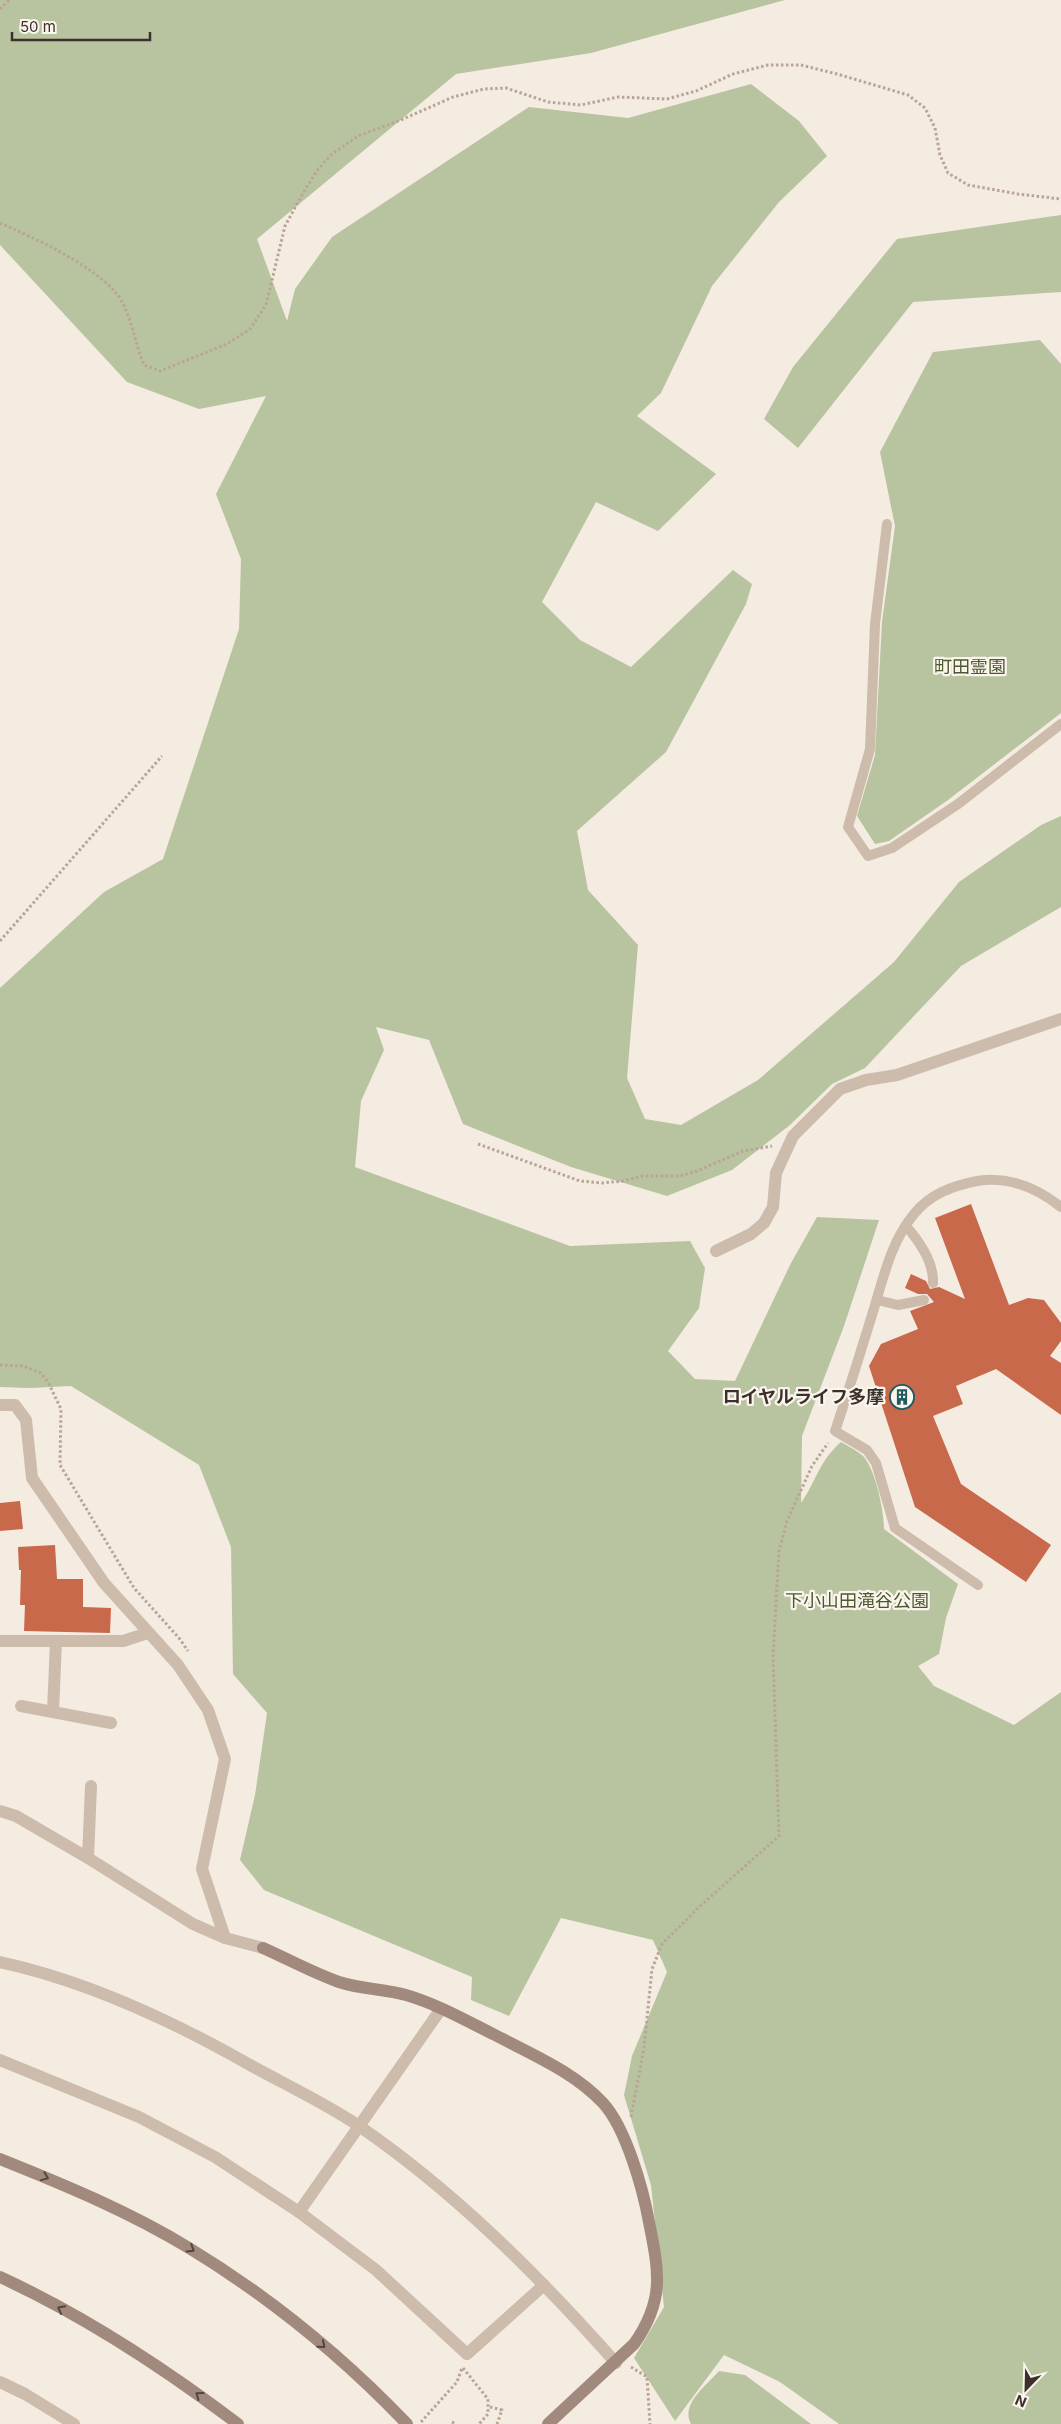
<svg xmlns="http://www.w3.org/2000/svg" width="1061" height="2424" viewBox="0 0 1061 2424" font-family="Inter,'Noto Sans JP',sans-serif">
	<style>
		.green { fill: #b8c4a0 }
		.building { fill: #c8694b }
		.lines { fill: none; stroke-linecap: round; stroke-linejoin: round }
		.path { stroke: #b9a596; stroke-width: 3; stroke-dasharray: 2.5 2.5; stroke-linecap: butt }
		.lane { stroke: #cdbbac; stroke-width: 10 }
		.street { stroke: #cdbbac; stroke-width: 12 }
		.secondary { stroke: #a18a7d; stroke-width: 12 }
		.oneway { stroke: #544640 }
		.labels { text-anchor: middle; stroke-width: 4.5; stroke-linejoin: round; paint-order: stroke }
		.park-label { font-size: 18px; fill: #4a5a2e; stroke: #fbf5ee }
		.poi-label { font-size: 18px; font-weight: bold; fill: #3b302b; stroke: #fbf5ee; text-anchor: end }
	</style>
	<rect width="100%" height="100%" fill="#f4ebe1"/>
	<g class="green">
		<path d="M 0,0 L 785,0 L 591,53 L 456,74 L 257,239 L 287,321 L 295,289 L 332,237 L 529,107 L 628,118 L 751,84 L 799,121 L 827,156 L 779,202 L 712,286 L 661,393 L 637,416 L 716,474 L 658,531 L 596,502 L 542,602 L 580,640 L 631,667 L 733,570 L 752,584 L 746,604 L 666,752 L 577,831 L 588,890 L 638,945 L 627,1078 L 645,1119 L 681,1125 L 758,1080 L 894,962 L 959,882 L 1041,825 L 1061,816 L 1061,907 L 961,966 L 865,1068 L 832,1084 L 790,1125 L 732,1170 L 667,1196 L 571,1167 L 463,1124 L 429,1040 L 376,1027 L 384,1050 L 361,1101 L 355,1167 L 570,1246 L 690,1241 L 705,1268 L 699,1308 L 668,1351 L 695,1379 L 735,1381 L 791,1263 L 817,1217 L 879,1220 L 844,1326 L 802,1436 L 801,1503 C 816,1482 819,1461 841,1442 C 848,1446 858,1451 864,1457 C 876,1472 884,1511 884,1529 L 958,1584 L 946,1618 L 939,1654 L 918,1666 L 934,1686 L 1014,1725 L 1061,1692 L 1061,2424 L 839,2424 L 780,2382 L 724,2355 L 675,2421 L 634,2358 L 664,2307 L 651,2185 L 624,2095 L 632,2056 L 667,1972 L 653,1940 L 561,1918 L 509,2016 L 471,2000 L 472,1977 L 264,1890 L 240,1860 L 255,1795 L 267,1713 L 233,1674 L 231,1547 L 199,1465 L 71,1386 L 29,1388 L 0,1387 L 0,988 L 104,892 L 163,859 L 239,629 L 241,559 L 216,494 L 266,396 L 199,409 L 127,382 L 0,245 Z"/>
		<path d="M 1061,215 L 1061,292 L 913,302 L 798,448 L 764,419 L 793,367 L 897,239 Z"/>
		<path d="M 1040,340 L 1061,364 L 1061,713 L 948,800 L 889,841 L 875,844 L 857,816 L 875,755 L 882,622 L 895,526 L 880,452 L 933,352 Z"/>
		<path d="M 719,2371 L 745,2375 L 811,2424 L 691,2424 C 680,2404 707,2385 719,2371 Z"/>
	</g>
	<g class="building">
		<path d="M 971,1204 L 1009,1305 L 1028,1298 L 1044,1300 L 1061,1323 L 1061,1341 L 1050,1356 L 1061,1363 L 1061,1415 L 996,1369 L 956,1386 L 963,1404 L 933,1416 L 961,1484 L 1051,1545 L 1026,1582 L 915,1507 L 869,1366 L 881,1344 L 918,1329 L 910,1311 L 934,1302 L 927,1294 L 918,1294 L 905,1288 L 911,1274 L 926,1281 L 930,1289 L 939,1287 L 965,1299 L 935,1218 Z"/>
		<path d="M 20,1501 L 23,1529 L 0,1531 L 0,1503 Z"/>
		<path d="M 55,1545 L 57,1579 L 83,1579 L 83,1607 L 111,1608 L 110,1633 L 24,1631 L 25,1605 L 20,1605 L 21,1570 L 19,1570 L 18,1547 Z"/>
	</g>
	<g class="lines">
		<g class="path">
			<path d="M 0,9 L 9,0"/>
			<path d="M 0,223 C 35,238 93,265 117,294 C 131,312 135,344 144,365 L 160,371 L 227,344 L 250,329 L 266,305 L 285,226 L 303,193 L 318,169 L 332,154 L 358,136 L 401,120 L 453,97 L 484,89 L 506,88 L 548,102 L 581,105 L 618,97 L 667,99 L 696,91 L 733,74 L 768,65 L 801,65 L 837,74 L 908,95 L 925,108 L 935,128 L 940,155 L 948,173 L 968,185 L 1018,194 L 1061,199"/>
			<path d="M 0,941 L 162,756"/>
			<path d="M 478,1144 L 580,1181 L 602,1183 L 623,1181 L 642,1176 L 680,1176 L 697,1171 L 743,1151 L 772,1146"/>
			<path d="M 0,1365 L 23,1366 L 41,1373 L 48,1382 L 61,1409 L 60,1465 L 134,1588 L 179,1638 L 188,1651"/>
			<path d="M 631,2117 L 644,2048 L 652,1969 L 662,1944 L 698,1908 L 779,1836 L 773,1656 L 779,1551 L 787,1521 L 812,1466 L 828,1443"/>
			<path d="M 631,2367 L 647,2377 L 650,2424"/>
			<path d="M 463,2368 L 488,2399 L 488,2414 L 479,2424"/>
			<path d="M 490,2407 L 502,2410 L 497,2424"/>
			<path d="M 421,2422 L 457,2382 L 462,2368"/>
			<path d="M 452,2422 L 456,2424"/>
		</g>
		<g class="lane">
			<path d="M 887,524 L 875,624 L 870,749 L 848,827 L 868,856 L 892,848 L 958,804 L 1061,724"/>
			<path d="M 906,1226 C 919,1241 934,1262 933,1283"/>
			<path d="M 877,1300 L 898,1305 L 924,1300"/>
			<path d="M 978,1585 L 895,1528 L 876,1463 L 867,1450 L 835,1431 C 848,1393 860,1354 872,1315 C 883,1280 890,1243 914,1214 C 930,1194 952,1186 977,1181 C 1008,1176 1037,1188 1061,1207"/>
		</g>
		<g class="street">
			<path d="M 716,1251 L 751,1234 L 764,1223 L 773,1207 L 776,1173 L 793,1136 L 840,1089 L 866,1080 L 897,1075 L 1061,1019"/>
			<path d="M 0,1405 L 15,1405 L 26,1420 L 32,1478 L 104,1583 L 178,1665 L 208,1710 L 225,1759 L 202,1869 L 225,1938"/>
			<path d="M 0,1641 L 123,1641 L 148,1633"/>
			<path d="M 21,1706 L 111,1723"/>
			<path d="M 53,1712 L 56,1641"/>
			<path d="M 0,1811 L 16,1816 L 88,1858 L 193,1924 L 225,1938 L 263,1948"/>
			<path d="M 88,1858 L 91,1786"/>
			<path d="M 0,1962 C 88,1981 173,2021 250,2065 C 286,2085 325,2103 359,2126 C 455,2192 539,2276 616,2363"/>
			<path d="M 0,2060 L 139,2117 L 215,2157 L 299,2212 L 376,2270 L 467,2354 L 544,2285"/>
			<path d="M 299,2212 L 441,2009"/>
			<path d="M 0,2382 L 25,2394 L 74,2424"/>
		</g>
		<g class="secondary">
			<path d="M 263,1948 C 288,1959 313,1973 339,1982 C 360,1989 384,1989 406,1995 C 437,2004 467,2021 495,2035 C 533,2055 574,2072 603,2103 C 626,2128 643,2189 649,2222 C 659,2272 665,2300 634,2344 L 548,2424"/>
			<path d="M 0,2159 C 65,2185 130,2212 189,2248 C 268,2296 343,2357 407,2424"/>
			<path d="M 0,2277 C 85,2316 164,2368 238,2424"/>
		</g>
	</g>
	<defs><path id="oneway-chevron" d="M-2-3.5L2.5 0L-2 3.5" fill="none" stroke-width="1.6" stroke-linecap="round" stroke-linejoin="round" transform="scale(1.25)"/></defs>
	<g class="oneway">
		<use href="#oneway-chevron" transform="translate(45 2177) rotate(22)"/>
		<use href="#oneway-chevron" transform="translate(191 2249) rotate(32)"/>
		<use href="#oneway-chevron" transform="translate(61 2309) rotate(-152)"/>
		<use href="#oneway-chevron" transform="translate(322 2345) rotate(40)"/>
		<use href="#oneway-chevron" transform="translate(199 2395) rotate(-144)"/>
	</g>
	<defs>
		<symbol id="building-ring" viewBox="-11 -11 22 22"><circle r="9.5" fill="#fbf5ee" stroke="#1f5a5e" stroke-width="1.5"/><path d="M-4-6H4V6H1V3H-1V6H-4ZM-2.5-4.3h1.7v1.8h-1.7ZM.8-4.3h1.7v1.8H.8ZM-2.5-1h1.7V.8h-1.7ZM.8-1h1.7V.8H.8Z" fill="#1f5a5e"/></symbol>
	</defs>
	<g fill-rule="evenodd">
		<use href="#building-ring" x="888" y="1383" width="28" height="28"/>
	</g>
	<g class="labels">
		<g class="park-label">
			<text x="970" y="673">町田霊園</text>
			<text x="857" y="1607">下小山田滝谷公園</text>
		</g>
		<g class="poi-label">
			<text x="884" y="1403">ロイヤルライフ多摩</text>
		</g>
	</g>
	<g transform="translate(1026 2389) rotate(203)" stroke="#fbf5ee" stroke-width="4" paint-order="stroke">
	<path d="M0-4L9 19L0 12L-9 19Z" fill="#3b302b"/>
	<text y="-8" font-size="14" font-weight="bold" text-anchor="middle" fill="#3b302b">N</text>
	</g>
	<path d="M12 32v8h138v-8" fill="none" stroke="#3b302b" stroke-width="2.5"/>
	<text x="20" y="32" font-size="15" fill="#3b302b" stroke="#fbf5ee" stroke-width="4" paint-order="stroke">50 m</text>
</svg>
